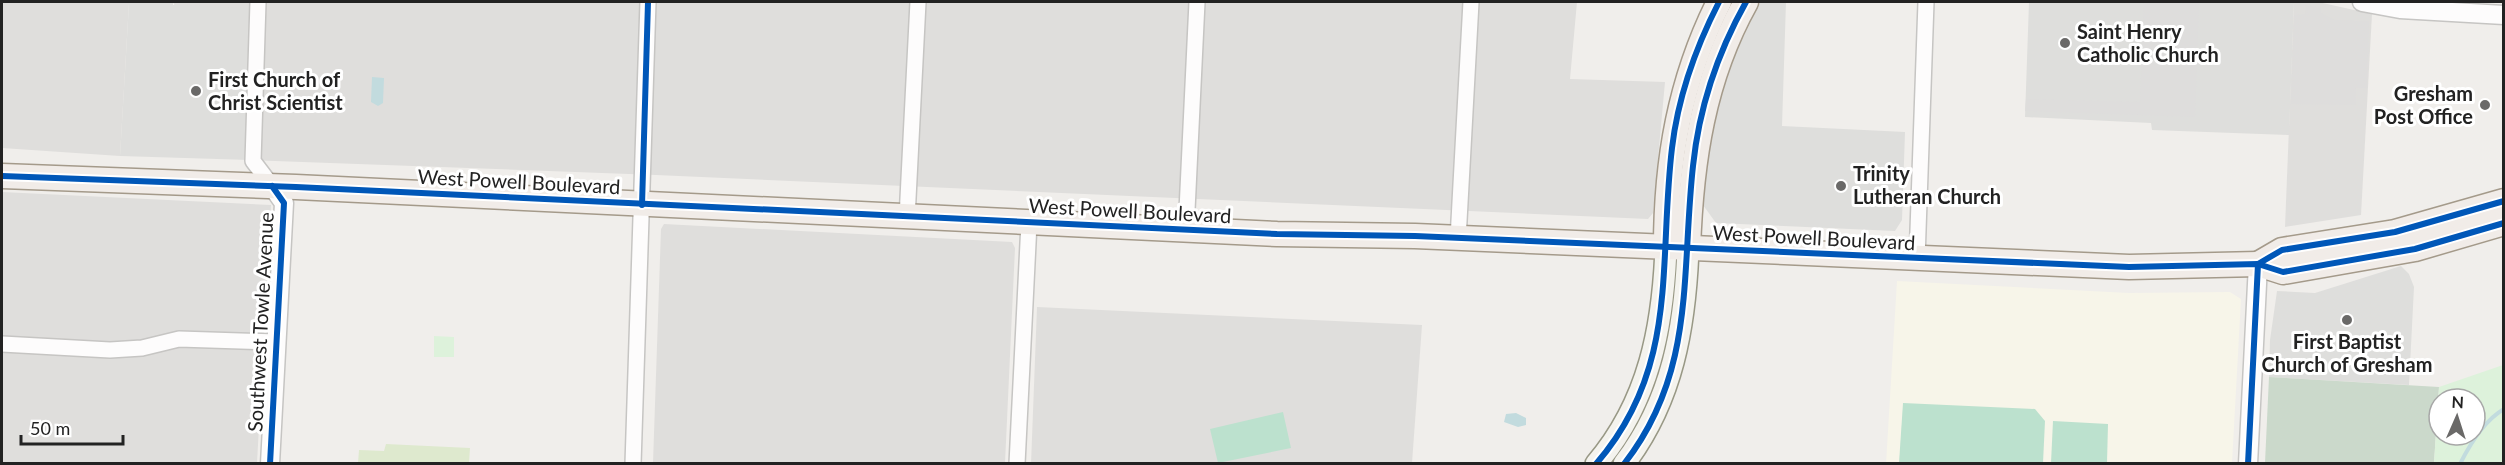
<svg xmlns="http://www.w3.org/2000/svg" width="2505" height="465" viewBox="0 0 2505 465" font-family="Lato,sans-serif">
	<style>
		.residential { fill: #dfdedc }
		.education { fill: #f7f5e9 }
		.religious { fill: #dededc }
		.grass { fill: #dee9ce }
		.cemetery { fill: #cbd9cb }
		.park { fill: #ddf2db; fill-rule: evenodd }
		.pitch { fill: #bce1ce }
		.parking { fill: #dedddc }
		.water { fill: #c2dbde }
		.lines { fill: none; stroke-linecap: round; stroke-linejoin: round }
		.stream { stroke: #c2dbde; stroke-width: 4 }
		.minor-casing { stroke: #c6c5c3; stroke-width: 18 }
		.tertiary-casing { stroke: #c6c5c3; stroke-width: 21 }
		.secondary-casing { stroke: #989885; stroke-width: 24 }
		.primary-casing { stroke: #a49a8a; stroke-width: 27 }
		.minor { stroke: #fdfcfc; stroke-width: 15 }
		.tertiary { stroke: #fdfcfc; stroke-width: 18 }
		.secondary { stroke: #f4f3ee; stroke-width: 21 }
		.primary { stroke: #f1ece8; stroke-width: 24 }
		.cycleway-casing { stroke: #fff; stroke-width: 10 }
		.cycleway { stroke: #0057b8; stroke-width: 6 }
		.poi-dot { fill: #6a6968; stroke: #fff; stroke-width: 2 }
		.labels { text-anchor: middle; stroke-width: 6; stroke-linejoin: round; paint-order: stroke }
		.poi-label { font-size: 20px; font-weight: bold; fill: #222; stroke: #fff; text-anchor: start }
		.street-label { font-size: 20px; fill: #222; stroke: #fff }
	</style>
	<rect width="100%" height="100%" fill="#f0eeeb"/>
	<g class="residential">
		<path d="M 2,2 L 129,3 L 120,156 L 2,148 Z"/>
		<path d="M 173,2 L 1577,2 L 1570,79 L 1665,82 L 1653,213 L 1648,219 L 656,175 L 250,160 Z"/>
		<path d="M 2294,2 L 2318,2 L 2372,14 L 2361,215 L 2285,227 Z"/>
		<path d="M 2,192 L 271,205 L 257,463 L 2,463 Z"/>
		<path d="M 664,224 L 1012,242 L 1015,248 L 1005,463 L 653,463 L 661,229 Z"/>
		<path d="M 1037,307 L 1422,325 L 1412,463 L 1031,464 Z"/>
	</g>
	<path class="education" d="M 1897,281 L 2129,293 L 2230,292 L 2241,299 L 2232,463 L 1886,464 Z"/>
	<g class="religious">
		<path d="M 95,2 L 173,2 L 173,5 L 255,8 L 250,160 L 120,156 L 129,4 Z"/>
		<path d="M 1760,2 L 1786,2 L 1782,126 L 1905,132 L 1902,220 L 1895,231 L 1716,223 L 1703,205 L 1712,124 L 1726,74 Z"/>
		<path d="M 2029,2 L 2294,2 L 2289,135 L 2152,130 L 2151,123 L 2025,117 Z"/>
		<path d="M 2401,266 L 2409,274 L 2414,287 L 2409,385 L 2269,377 L 2270,340 L 2277,291 L 2315,293 Z"/>
	</g>
	<path class="grass" d="M 386,444 L 470,448 L 469,463 L 358,463 L 359,450 L 384,451 Z"/>
	<path class="cemetery" d="M 2269,377 L 2439,387 L 2434,463 L 2265,463 Z"/>
	<g class="park">
		<path d="M 434,336 L 454,337 L 454,357 L 434,357 Z"/>
		<path d="M 2503,365 L 2503,463 L 2434,463 L 2439,387 ZM 2439,399 L 2475,399 L 2475,435 L 2439,435 Z"/>
	</g>
	<g class="pitch">
		<path d="M 1903,403 L 2035,409 L 2045,421 L 2043,463 L 1899,463 Z"/>
		<path d="M 1283,412 L 1291,448 L 1218,463 L 1210,429 Z"/>
		<path d="M 2053,421 L 2108,424 L 2107,463 L 2051,463 Z"/>
	</g>
	<g class="parking">
		<path d="M 2144,2 L 2199,2 L 2195,117 L 2025,111 L 2026,99 L 2140,102 Z"/>
		<path d="M 2306,5 L 2321,8 L 2321,13 L 2335,20 L 2369,21 L 2367,88 L 2356,88 L 2355,105 L 2291,104 L 2294,15 L 2305,14 Z"/>
	</g>
	<g class="water">
		<path d="M 372,77 L 384,78 L 383,103 L 378,106 L 371,102 Z"/>
		<path d="M 1516,413 L 1526,418 L 1526,425 L 1518,427 L 1504,422 L 1506,414 Z"/>
	</g>
	<g class="lines">
		<path class="stream" d="M 2460,464 C 2470,444 2485,420 2504,409"/>
		<defs>
			<g id="minor">
				<path d="M 258,2 L 253,161 L 272,186"/>
				<path d="M 907,218 L 918,2"/>
				<path d="M 1186,231 L 1197,2"/>
				<path d="M 1458,239 L 1471,2"/>
				<path d="M 1917,259 L 1926,2"/>
				<path d="M 2,344 L 110,350 L 142,348 L 179,339 L 276,342"/>
				<path d="M 633,464 L 648,2"/>
				<path d="M 1017,464 L 1029,223"/>
			</g>
			<g id="tertiary">
				<path d="M 2362,2 L 2400,9 L 2504,15"/>
				<path d="M 270,464 L 284,203 L 272,186"/>
				<path d="M 2248,464 L 2258,264"/>
			</g>
			<g id="secondary">
				<path d="M 1596,464 C 1649,402 1663,327 1666,248"/>
				<path d="M 1624,464 C 1673,400 1685,326 1688,249"/>
			</g>
			<g id="primary">
				<path d="M 2,176 L 296,187 L 1277,234 L 1415,236 L 2129,267 L 2258,264 L 2283,272 L 2415,249 L 2504,223"/>
				<path d="M 1666,248 C 1666,160 1680,80 1719,2"/>
				<path d="M 1688,249 C 1691,161 1703,79 1746,2"/>
				<path d="M 2258,264 L 2282,250 L 2395,232 L 2504,201"/>
			</g>
		</defs>
		<use href="#minor" class="minor-casing"/>
		<use href="#tertiary" class="tertiary-casing"/>
		<use href="#secondary" class="secondary-casing"/>
		<use href="#primary" class="primary-casing"/>
		<use href="#minor" class="minor"/>
		<use href="#tertiary" class="tertiary"/>
		<use href="#secondary" class="secondary"/>
		<use href="#primary" class="primary"/>
		<defs>
			<g id="cycleway">
				<path d="M 2,176 L 296,187 L 1277,234 L 1415,236 L 2129,267 L 2258,264 L 2283,272 L 2415,249 L 2504,223"/>
				<path d="M 642,205 L 648,2"/>
				<path d="M 2258,264 L 2282,250 L 2395,232 L 2504,201"/>
				<path d="M 270,464 L 284,203 L 272,186"/>
				<path d="M 1596,464 C 1680,367 1658,263 1672,148 C 1678,97 1696,47 1719,2"/>
				<path d="M 1624,464 C 1696,372 1681,274 1693,166 C 1699,108 1718,52 1746,2"/>
				<path d="M 2248,464 L 2258,264"/>
			</g>
		</defs>
		<use href="#cycleway" class="cycleway-casing"/>
		<use href="#cycleway" class="cycleway"/>
	</g>
	<g class="poi-dot">
		<circle cx="2065" cy="43" r="6"/>
		<circle cx="196" cy="91" r="6"/>
		<circle cx="2485" cy="105" r="6"/>
		<circle cx="1841" cy="186" r="6"/>
		<circle cx="2347" cy="320" r="6"/>
	</g>
	<g class="labels">
		<g class="poi-label">
			<text x="2077" y="39">Saint Henry<tspan x="2077" dy="23">Catholic Church</tspan></text>
			<text x="208" y="87">First Church of<tspan x="208" dy="23">Christ Scientist</tspan></text>
			<text x="2473" y="101" text-anchor="end">Gresham<tspan x="2473" dy="23">Post Office</tspan></text>
			<text x="1853" y="181">Trinity<tspan x="1853" dy="23">Lutheran Church</tspan></text>
			<text x="2347" y="349" text-anchor="middle">First Baptist<tspan x="2347" dy="23">Church of Gresham</tspan></text>
		</g>
		<g class="street-label">
			<text transform="translate(519 182) rotate(3)" y="7">West Powell Boulevard</text>
			<text transform="translate(1130 211) rotate(3)" y="7">West Powell Boulevard</text>
			<text transform="translate(1814 238) rotate(3)" y="7">West Powell Boulevard</text>
			<text transform="translate(261 322) rotate(-87)" y="7">Southwest Towle Avenue</text>
		</g>
	</g>
	<rect width="2505" height="465" fill="none" stroke="#222222" stroke-width="6"/>
	<g transform="translate(2457 417) rotate(3)"><circle r="28" fill="#ffffff" stroke="#a7a7a7" stroke-width="1.5"/>
	<path d="M0-4.5L10 22L0 15L-10 22Z" fill="#6a6968"/>
	<text y="-9" font-size="16" font-weight="bold" text-anchor="middle" fill="#222222">N</text>
	</g>
	<path d="M21 435v9h102v-9" fill="none" stroke="#222222" stroke-width="3"/>
	<text x="30" y="435" font-size="18" fill="#222222" stroke="#ffffff" stroke-width="4.5" paint-order="stroke">50 m</text>
</svg>
